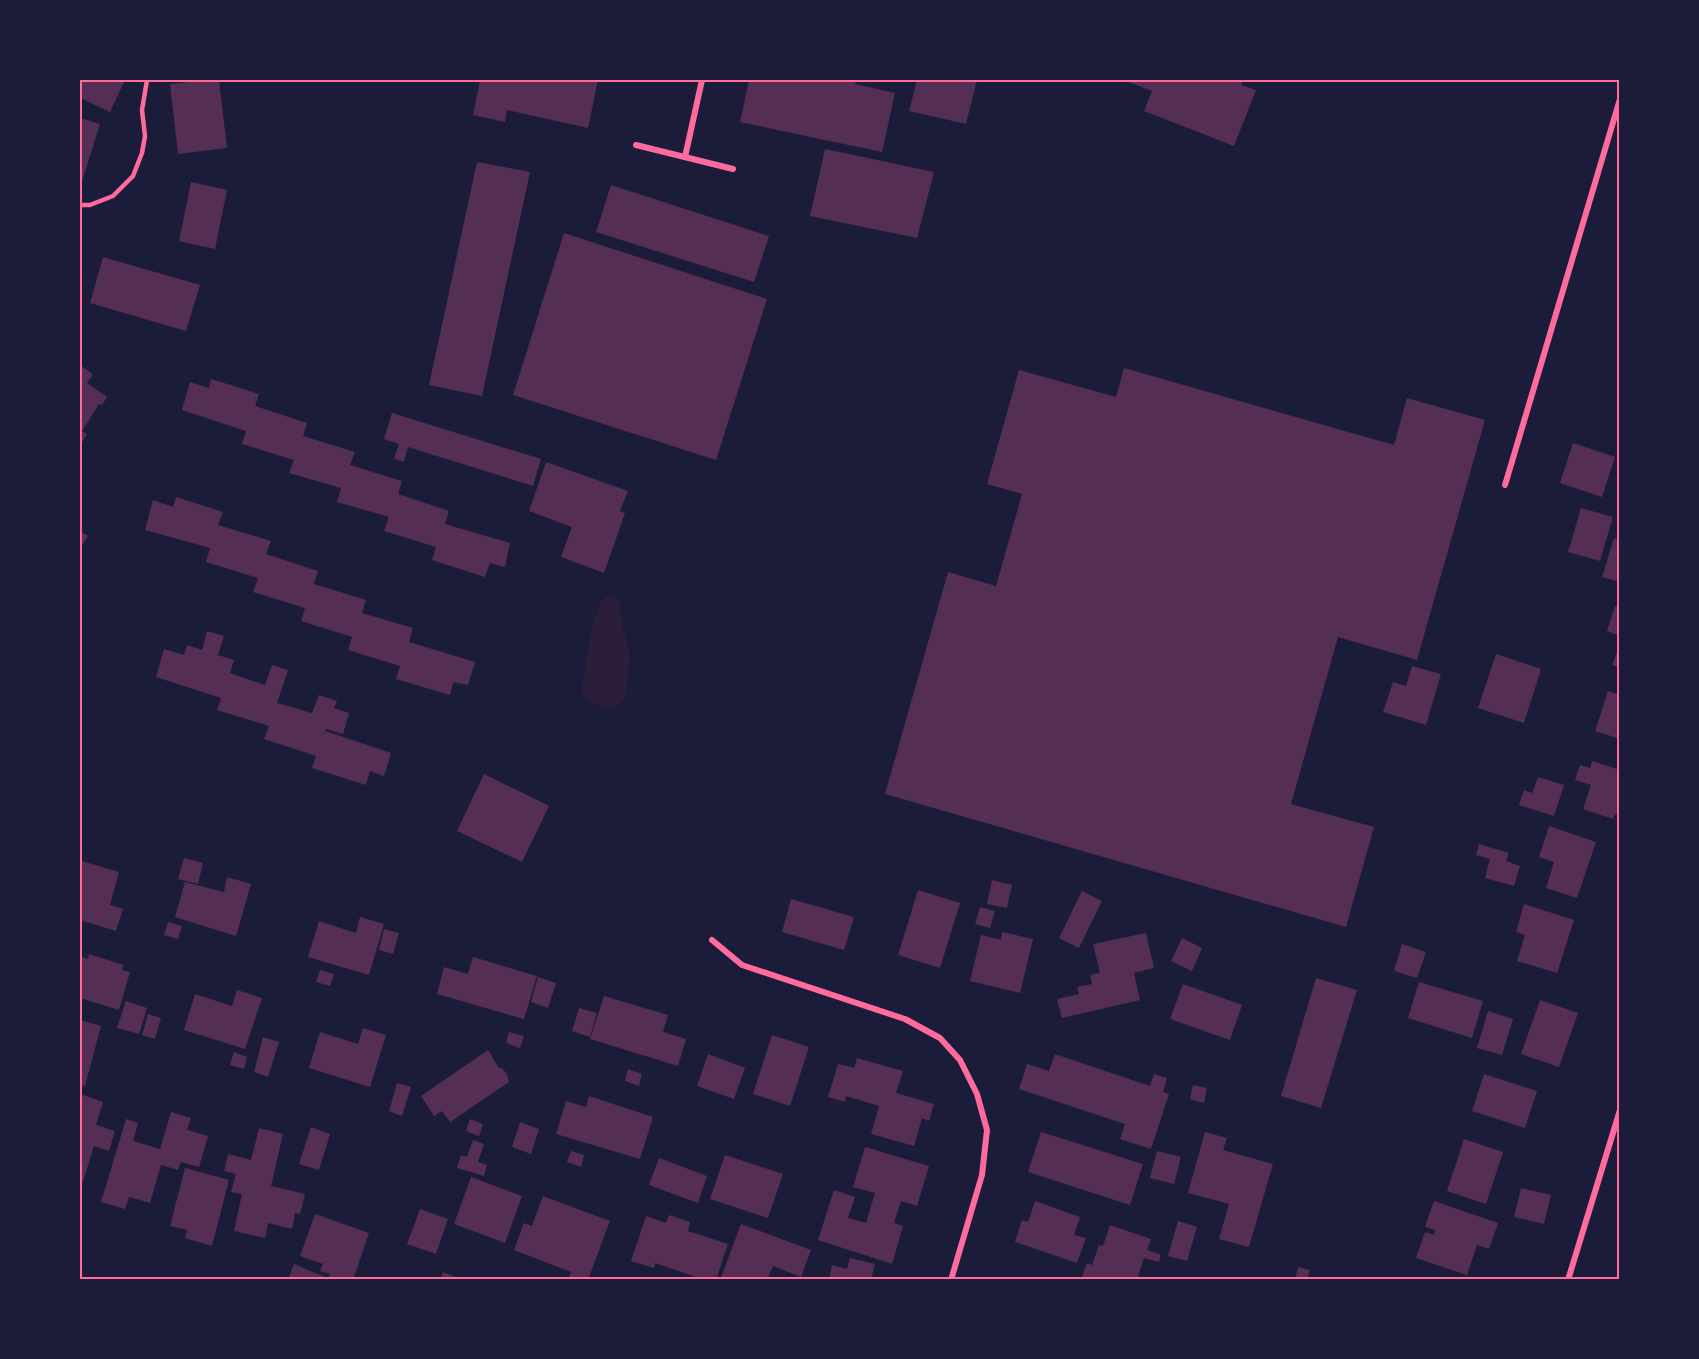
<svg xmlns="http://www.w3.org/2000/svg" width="1699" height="1359" viewBox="0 0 1699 1359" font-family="'IBM Plex Serif',serif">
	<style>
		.green { fill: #2a1e3b }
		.building { fill: #542f53 }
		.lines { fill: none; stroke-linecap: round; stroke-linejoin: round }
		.service { stroke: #ff6b9d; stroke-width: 4.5 }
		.minor { stroke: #ff6b9d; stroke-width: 6 }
		.neatline { fill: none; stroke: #ff6b9d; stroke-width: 2 }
	</style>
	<rect width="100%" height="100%" fill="#1b1b3a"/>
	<path class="green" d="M 609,595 L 619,599 L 623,628 L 630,655 L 626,698 C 607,714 606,709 585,699 L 581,690 L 591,630 L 601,601 Z"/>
	<g class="building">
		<path d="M 80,80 L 125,80 L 110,112 L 80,98 Z"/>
		<path d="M 209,80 L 219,80 L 227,148 L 178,154 L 170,84 Z"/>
		<path d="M 480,80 L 598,80 L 588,128 L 507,110 L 505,122 L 473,115 Z"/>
		<path d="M 749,80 L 856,80 L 855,84 L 895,93 L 882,152 L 740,122 Z"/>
		<path d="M 917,80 L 977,80 L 966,124 L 909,111 Z"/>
		<path d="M 1123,80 L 1244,80 L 1241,85 L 1256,90 L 1234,146 L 1144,111 L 1152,91 Z"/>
		<path d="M 80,118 L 100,124 L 80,188 Z"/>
		<path d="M 825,149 L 934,172 L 917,238 L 810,216 Z"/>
		<path d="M 477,162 L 530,172 L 482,396 L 429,385 Z"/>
		<path d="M 191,182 L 227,190 L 215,249 L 179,241 Z"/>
		<path d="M 611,185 L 769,236 L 754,282 L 596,232 Z"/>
		<path d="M 564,233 L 767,299 L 716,460 L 513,395 Z"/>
		<path d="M 103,257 L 200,285 L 186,331 L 90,303 Z"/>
		<path d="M 80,365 L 93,374 L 87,383 L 107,397 L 102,405 L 99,404 L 82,431 L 87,434 L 80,446 Z"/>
		<path d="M 1124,368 L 1394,445 L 1407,398 L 1485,420 L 1417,660 L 1338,637 L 1291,804 L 1374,827 L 1346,927 L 885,794 L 948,572 L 996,586 L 1022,494 L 987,484 L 1019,370 L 1116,397 Z"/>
		<path d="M 211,379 L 259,394 L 255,406 L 307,423 L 303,436 L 355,452 L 350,465 L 402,481 L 398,494 L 449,511 L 445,524 L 510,543 L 505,567 L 490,563 L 485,577 L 432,560 L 436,547 L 384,531 L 389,517 L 337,502 L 341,488 L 289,473 L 294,460 L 242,444 L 246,431 L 182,410 L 190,382 L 209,388 Z"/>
		<path d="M 392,413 L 541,459 L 533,486 L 408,447 L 404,462 L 394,459 L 399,444 L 384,439 Z"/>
		<path d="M 1573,443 L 1615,457 L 1602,497 L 1560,483 Z"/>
		<path d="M 546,462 L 628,491 L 620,511 L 625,513 L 604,573 L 561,557 L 572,527 L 529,511 Z"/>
		<path d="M 176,497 L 223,512 L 218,525 L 271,541 L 266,554 L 318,571 L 314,584 L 366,600 L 362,613 L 413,628 L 409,642 L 475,662 L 468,685 L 453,682 L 450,695 L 396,679 L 400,666 L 348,650 L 352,637 L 301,621 L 305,608 L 253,592 L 258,578 L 206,562 L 210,548 L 145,530 L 153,500 L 173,507 Z"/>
		<path d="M 1581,508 L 1613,517 L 1600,561 L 1568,552 Z"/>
		<path d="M 80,531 L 88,536 L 80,549 Z"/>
		<path d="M 1614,538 L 1620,540 L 1620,582 L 1602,577 Z"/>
		<path d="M 1615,606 L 1620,607 L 1620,636 L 1607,631 Z"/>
		<path d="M 207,631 L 224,636 L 218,655 L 234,660 L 230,673 L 265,685 L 272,665 L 288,670 L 277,703 L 312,713 L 319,695 L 337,701 L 334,708 L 349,713 L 343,734 L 326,729 L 325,731 L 391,753 L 384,776 L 370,771 L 366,785 L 312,768 L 316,756 L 264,739 L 269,726 L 217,710 L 221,698 L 156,677 L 164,649 L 184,655 L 187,645 L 202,650 Z"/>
		<path d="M 1620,645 L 1620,668 L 1612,665 Z"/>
		<path d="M 1496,654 L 1541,669 L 1524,723 L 1478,708 Z"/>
		<path d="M 1412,666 L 1441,674 L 1426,725 L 1383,712 L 1393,682 L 1406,686 Z"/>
		<path d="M 1608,691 L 1620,695 L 1620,739 L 1595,731 Z"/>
		<path d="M 1592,761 L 1620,770 L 1620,815 L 1615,814 L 1613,819 L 1583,809 L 1591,785 L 1575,780 L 1580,765 L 1590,768 Z"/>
		<path d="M 484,774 L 549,806 L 522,862 L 457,831 Z"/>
		<path d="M 1538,777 L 1564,785 L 1554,816 L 1519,805 L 1524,790 L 1532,793 Z"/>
		<path d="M 1549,826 L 1596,842 L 1577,898 L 1546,888 L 1554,862 L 1539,857 Z"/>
		<path d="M 1479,844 L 1509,853 L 1506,861 L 1520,866 L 1514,886 L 1485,878 L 1490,859 L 1476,855 Z"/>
		<path d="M 184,858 L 203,863 L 198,884 L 178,879 Z"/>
		<path d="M 82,861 L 119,872 L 110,905 L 123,909 L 116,931 L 80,920 L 80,869 Z"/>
		<path d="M 227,877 L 251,884 L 236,936 L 175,917 L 185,882 L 224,892 Z"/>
		<path d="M 992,880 L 1012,885 L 1007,908 L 987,904 Z"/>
		<path d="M 918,890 L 960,903 L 940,968 L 898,955 Z"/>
		<path d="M 1082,891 L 1102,901 L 1079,948 L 1059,938 Z"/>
		<path d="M 791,899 L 854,917 L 844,950 L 782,932 Z"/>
		<path d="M 1524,904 L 1574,920 L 1557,973 L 1517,961 L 1525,935 L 1516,932 Z"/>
		<path d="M 980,907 L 995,911 L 990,928 L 975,924 Z"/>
		<path d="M 360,917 L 384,924 L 369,975 L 308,957 L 319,921 L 356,933 Z"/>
		<path d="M 168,922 L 182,926 L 178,939 L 164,935 Z"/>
		<path d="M 384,929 L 399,933 L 393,954 L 379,950 Z"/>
		<path d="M 1002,932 L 1033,939 L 1020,993 L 970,981 L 981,935 L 1001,940 Z"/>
		<path d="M 1146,933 L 1154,968 L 1134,973 L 1140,1000 L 1062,1018 L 1057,999 L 1079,994 L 1077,987 L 1092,984 L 1090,975 L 1100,973 L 1093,944 Z"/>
		<path d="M 1182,938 L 1202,948 L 1192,971 L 1171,961 Z"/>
		<path d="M 1402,944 L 1426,952 L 1417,978 L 1394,971 Z"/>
		<path d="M 89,954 L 123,965 L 122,970 L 130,972 L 119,1010 L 80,998 L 80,956 L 88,959 Z"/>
		<path d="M 473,957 L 537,976 L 524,1019 L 437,994 L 444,967 L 468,974 Z"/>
		<path d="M 320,970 L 334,974 L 330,986 L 316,982 Z"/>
		<path d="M 538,977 L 556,983 L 548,1008 L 531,1002 Z"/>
		<path d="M 1316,978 L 1357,990 L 1321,1108 L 1281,1096 Z"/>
		<path d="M 1419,982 L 1483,1001 L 1472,1038 L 1408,1018 Z"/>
		<path d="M 1183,984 L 1242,1005 L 1230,1040 L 1170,1019 Z"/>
		<path d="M 237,990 L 262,998 L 245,1049 L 184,1030 L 195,994 L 232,1006 Z"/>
		<path d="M 604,996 L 668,1015 L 663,1032 L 686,1039 L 678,1066 L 590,1039 Z"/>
		<path d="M 1540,1000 L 1578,1013 L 1559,1067 L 1521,1054 Z"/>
		<path d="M 126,1001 L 147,1008 L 139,1034 L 117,1028 Z"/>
		<path d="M 579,1008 L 597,1013 L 590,1037 L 572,1031 Z"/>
		<path d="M 1488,1011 L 1513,1019 L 1502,1055 L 1477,1048 Z"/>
		<path d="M 148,1014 L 161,1018 L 155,1039 L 142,1035 Z"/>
		<path d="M 80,1020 L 101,1026 L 85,1086 L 80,1085 Z"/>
		<path d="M 363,1028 L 386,1035 L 370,1087 L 309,1068 L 320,1032 L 358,1044 Z"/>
		<path d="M 509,1032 L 524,1036 L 520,1048 L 506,1043 Z"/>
		<path d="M 772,1035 L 809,1047 L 790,1106 L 753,1094 Z"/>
		<path d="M 263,1037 L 279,1042 L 268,1077 L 254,1072 Z"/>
		<path d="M 488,1050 L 499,1068 L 502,1068 L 507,1074 L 509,1082 L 450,1122 L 442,1111 L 434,1116 L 421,1096 Z"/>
		<path d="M 234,1052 L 247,1057 L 244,1069 L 230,1065 Z"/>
		<path d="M 708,1054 L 745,1068 L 734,1099 L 697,1086 Z"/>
		<path d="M 1055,1054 L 1150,1086 L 1154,1074 L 1167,1078 L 1163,1092 L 1169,1094 L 1151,1149 L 1120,1139 L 1125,1124 L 1019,1089 L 1027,1064 L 1049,1071 Z"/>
		<path d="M 857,1058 L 903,1071 L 896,1093 L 934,1104 L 929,1121 L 922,1118 L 914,1146 L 871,1134 L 879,1106 L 846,1096 L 845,1102 L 828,1097 L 838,1064 L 854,1068 Z"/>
		<path d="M 628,1069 L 642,1074 L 639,1086 L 625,1081 Z"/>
		<path d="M 1484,1074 L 1537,1091 L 1525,1128 L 1472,1111 Z"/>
		<path d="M 397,1083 L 411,1087 L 402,1116 L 389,1111 Z"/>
		<path d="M 1193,1085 L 1207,1088 L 1204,1103 L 1190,1099 Z"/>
		<path d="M 80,1094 L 103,1102 L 96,1125 L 115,1131 L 109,1151 L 94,1146 L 80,1191 Z"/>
		<path d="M 589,1096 L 653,1117 L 640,1159 L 556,1134 L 566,1101 L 586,1107 Z"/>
		<path d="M 171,1112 L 191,1118 L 187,1130 L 208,1136 L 199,1167 L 181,1162 L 178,1170 L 161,1165 L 150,1203 L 129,1197 L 125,1209 L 101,1202 L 126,1119 L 138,1123 L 133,1141 L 160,1149 Z"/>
		<path d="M 470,1119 L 483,1124 L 479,1136 L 466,1131 Z"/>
		<path d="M 520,1122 L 539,1129 L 531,1154 L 512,1147 Z"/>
		<path d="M 311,1127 L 330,1134 L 319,1170 L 299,1164 Z"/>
		<path d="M 259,1128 L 283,1134 L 271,1186 L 305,1194 L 300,1214 L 295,1213 L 292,1229 L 268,1223 L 265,1238 L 234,1231 L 242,1194 L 231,1192 L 236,1174 L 224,1171 L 228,1154 L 251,1160 Z"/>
		<path d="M 1041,1132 L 1143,1164 L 1130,1205 L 1028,1172 Z"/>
		<path d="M 1205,1132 L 1227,1138 L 1223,1150 L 1273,1164 L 1249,1247 L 1219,1239 L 1229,1204 L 1188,1193 Z"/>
		<path d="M 1464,1139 L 1503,1152 L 1486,1204 L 1447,1191 Z"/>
		<path d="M 473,1140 L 484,1144 L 478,1162 L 487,1165 L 484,1176 L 457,1168 L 461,1155 L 467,1157 Z"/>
		<path d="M 865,1147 L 929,1166 L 917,1206 L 901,1201 L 894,1223 L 903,1226 L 892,1264 L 818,1240 L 834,1190 L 855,1197 L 848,1218 L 866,1223 L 875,1193 L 853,1187 Z"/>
		<path d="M 571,1151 L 584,1155 L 581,1167 L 567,1162 Z"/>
		<path d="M 1157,1151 L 1181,1157 L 1174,1184 L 1150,1178 Z"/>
		<path d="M 725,1155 L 783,1174 L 768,1218 L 710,1199 Z"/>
		<path d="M 659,1158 L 707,1176 L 698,1203 L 649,1185 Z"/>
		<path d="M 185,1168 L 229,1180 L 212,1246 L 185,1238 L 187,1230 L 170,1226 Z"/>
		<path d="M 471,1177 L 522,1196 L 505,1243 L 454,1224 Z"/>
		<path d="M 1521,1188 L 1551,1195 L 1544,1224 L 1514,1217 Z"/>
		<path d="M 543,1196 L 610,1221 L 589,1277 L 595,1280 L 568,1280 L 571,1272 L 514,1250 L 524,1223 L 532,1226 Z"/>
		<path d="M 1035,1201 L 1080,1217 L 1074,1235 L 1086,1238 L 1077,1263 L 1015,1242 L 1022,1220 L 1028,1222 Z"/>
		<path d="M 1434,1201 L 1498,1223 L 1489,1249 L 1477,1245 L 1467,1275 L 1416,1258 L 1425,1232 L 1434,1235 L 1435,1230 L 1425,1227 Z"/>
		<path d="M 420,1209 L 448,1219 L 436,1254 L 407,1244 Z"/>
		<path d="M 315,1214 L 369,1233 L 353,1280 L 328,1280 L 330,1274 L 320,1271 L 323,1264 L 300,1256 Z"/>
		<path d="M 669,1215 L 690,1222 L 688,1231 L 728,1244 L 716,1280 L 705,1280 L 655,1263 L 654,1268 L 631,1261 L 646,1216 L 666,1223 Z"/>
		<path d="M 1178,1221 L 1197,1227 L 1187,1261 L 1168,1256 Z"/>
		<path d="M 741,1224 L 811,1250 L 801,1277 L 773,1266 L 767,1280 L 720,1280 Z"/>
		<path d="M 1110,1225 L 1151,1239 L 1147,1250 L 1161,1255 L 1159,1262 L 1144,1258 L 1138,1276 L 1147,1280 L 1081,1280 L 1087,1263 L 1092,1265 L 1099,1245 L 1103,1246 Z"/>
		<path d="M 850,1258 L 875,1264 L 871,1280 L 829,1280 L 832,1265 L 847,1269 Z"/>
		<path d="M 294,1264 L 325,1277 L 324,1280 L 288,1280 Z"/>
		<path d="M 1298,1267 L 1310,1270 L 1307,1280 L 1295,1280 Z"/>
		<path d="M 443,1272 L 461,1279 L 461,1280 L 440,1280 Z"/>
	</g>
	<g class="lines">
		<path class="service" d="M 80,205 L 90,205 L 113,196 L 133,176 L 142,153 L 145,136 L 142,110 L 147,80"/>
		<g class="minor">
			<path d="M 636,145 L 733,169"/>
			<path d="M 685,157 L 702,80"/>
			<path d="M 1505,485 L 1620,99"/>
			<path d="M 712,940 L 742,965 L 905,1019 L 940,1038 L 960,1060 L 977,1094 L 987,1130 L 982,1175 L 951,1280"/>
			<path d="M 1568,1280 L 1620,1110"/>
		</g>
	</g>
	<rect width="1699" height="1359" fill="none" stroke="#1b1b3a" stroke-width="162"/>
	<rect x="81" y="81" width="1537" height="1197" class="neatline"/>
</svg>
